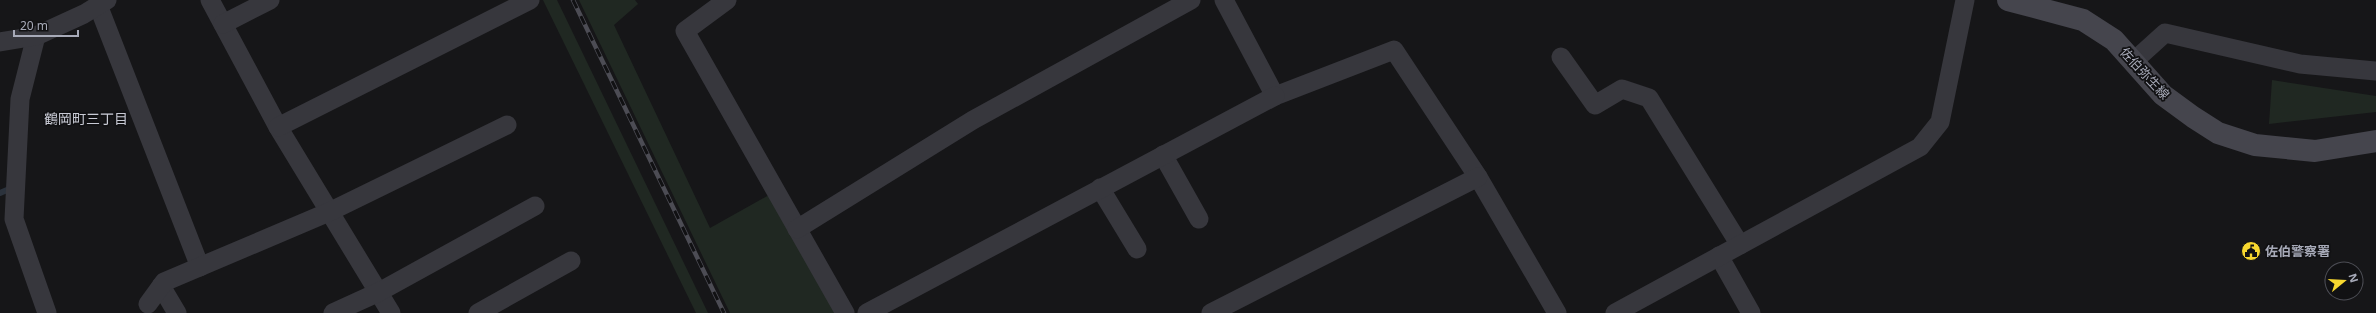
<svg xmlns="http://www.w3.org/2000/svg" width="2376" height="313" viewBox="0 0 2376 313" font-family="'Noto Sans','Noto Sans JP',sans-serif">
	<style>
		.green { fill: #202822 }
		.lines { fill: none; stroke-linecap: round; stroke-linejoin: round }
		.stream { stroke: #2b323c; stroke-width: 6 }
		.street { stroke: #37373d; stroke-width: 19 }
		.secondary { stroke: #45454d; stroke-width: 22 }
		.rail-casing { stroke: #4c4c54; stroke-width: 4.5 }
		.rail { stroke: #111113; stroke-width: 3; stroke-dasharray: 9; stroke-linecap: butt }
		.labels { text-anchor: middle; stroke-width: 3.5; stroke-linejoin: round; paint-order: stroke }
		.street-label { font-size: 13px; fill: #a7aab8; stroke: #111113 }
		.poi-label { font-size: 13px; font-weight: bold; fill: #a7aab8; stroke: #111113; text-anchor: start }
		.neighbourhood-label { font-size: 14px; fill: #c8cad4; stroke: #111113 }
	</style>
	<rect width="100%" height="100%" fill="#161618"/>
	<g class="green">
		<path d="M 543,0 L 557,0 L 708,313 L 696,313 Z"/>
		<path d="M 579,0 L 635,0 L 638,4 L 614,25 L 710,228 L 769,195 L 838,313 L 730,313 Z"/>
		<path d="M 2272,80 L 2376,96 L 2376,112 L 2269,124 Z"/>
	</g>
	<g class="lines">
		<path class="stream" d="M 0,193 L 7,190"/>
		<g class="street">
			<path d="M 210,0 L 278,127 L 391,313"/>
			<path d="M 727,0 L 685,31 L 845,313"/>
			<path d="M 1224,0 L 1275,96 L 1394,50 L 1478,177 L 1557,313"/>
			<path d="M 98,5 L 200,267"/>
			<path d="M 223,24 L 270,0"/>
			<path d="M 36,36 L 20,99 L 14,219 L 47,313"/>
			<path d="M 0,42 L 36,36 L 84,14 L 107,0"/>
			<path d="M 1561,57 L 1595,105 L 1622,89 L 1649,98 L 1740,245"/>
			<path d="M 2134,61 L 2165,33 L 2300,64 L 2376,71"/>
			<path d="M 278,127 L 530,0"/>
			<path d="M 1163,155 L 1199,219"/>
			<path d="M 1100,188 L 1137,249"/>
			<path d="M 797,229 L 973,120 L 1191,0"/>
			<path d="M 1719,256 L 1751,313"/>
			<path d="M 161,286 L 177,313"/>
			<path d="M 148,304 L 164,282 L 329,212 L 507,125"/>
			<path d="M 333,313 L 379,292 L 535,206"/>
			<path d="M 478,313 L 571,261"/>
			<path d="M 867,313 L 1275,96"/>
			<path d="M 1211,313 L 1478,177"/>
			<path d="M 1615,313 L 1920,147 L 1940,122 L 1965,0"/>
		</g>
		<path class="secondary" d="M 2008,0 L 2083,20 L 2114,40 L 2163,95 L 2193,117 L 2218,133 L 2255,145 L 2315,151 L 2376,141"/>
		<defs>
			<path id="rail" d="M 573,0 L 724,313"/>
		</defs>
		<use href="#rail" class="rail-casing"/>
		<use href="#rail" class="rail"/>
	</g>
	<defs>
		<symbol id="civic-disc" viewBox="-11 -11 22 22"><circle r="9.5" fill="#f7d72f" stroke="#111113"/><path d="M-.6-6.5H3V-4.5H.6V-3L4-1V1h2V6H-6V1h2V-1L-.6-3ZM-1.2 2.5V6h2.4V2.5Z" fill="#111"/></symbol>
	</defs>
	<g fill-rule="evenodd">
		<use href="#civic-disc" x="2240" y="240" width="22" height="22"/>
	</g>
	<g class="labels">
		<g class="street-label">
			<text transform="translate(2145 73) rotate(47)" y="5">佐伯弥生線</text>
		</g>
		<g class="poi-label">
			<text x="2265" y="256">佐伯警察署</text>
		</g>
		<g class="neighbourhood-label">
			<text x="86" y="124">鶴岡町三丁目</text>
		</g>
	</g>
	<g transform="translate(2344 281) rotate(72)"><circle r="19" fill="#111113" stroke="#4d4e55"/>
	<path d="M0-3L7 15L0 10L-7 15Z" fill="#f7d72f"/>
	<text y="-6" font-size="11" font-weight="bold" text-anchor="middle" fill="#a7aab8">N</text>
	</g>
	<path d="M14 30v6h64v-6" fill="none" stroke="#a7aab8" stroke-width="2"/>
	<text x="20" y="30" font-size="12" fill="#a7aab8" stroke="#111113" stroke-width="3" paint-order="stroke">20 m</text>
</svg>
